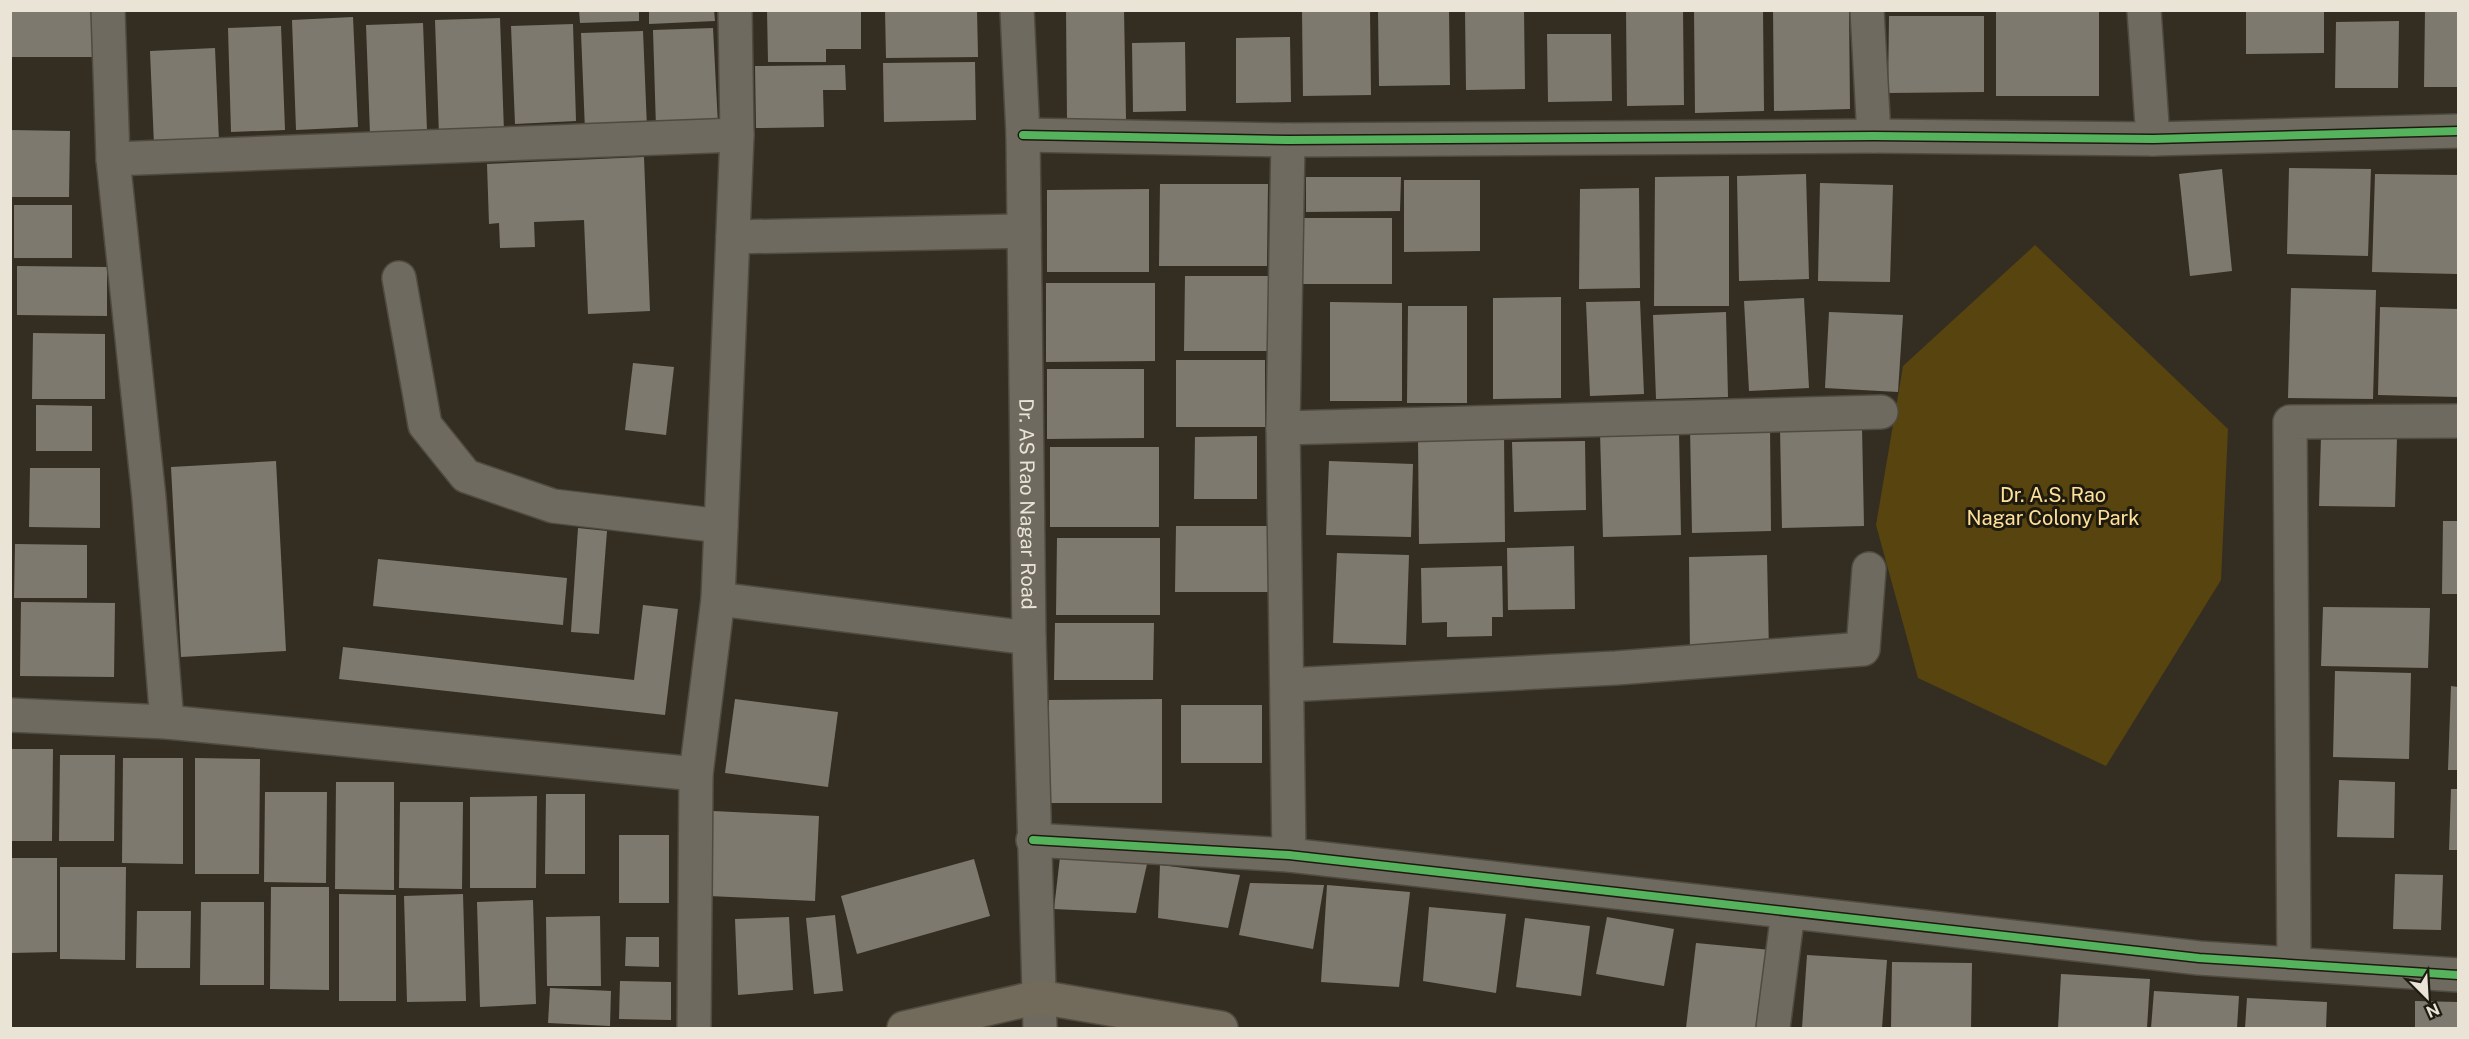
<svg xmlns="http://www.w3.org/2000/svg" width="2469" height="1039" viewBox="0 0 2469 1039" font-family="'Public Sans',sans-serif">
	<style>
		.green { fill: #57440e }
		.building { fill: #7e796f }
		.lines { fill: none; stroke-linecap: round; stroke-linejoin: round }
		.minor-casing { stroke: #504b40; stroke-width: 36 }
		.major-casing { stroke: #504b40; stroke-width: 36 }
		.minor { stroke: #6e6a5f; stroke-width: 33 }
		.major { stroke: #726b5b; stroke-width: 33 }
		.cycleway-casing { stroke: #1f1a10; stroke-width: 11 }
		.cycleway { stroke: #56b35d; stroke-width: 8 }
		.labels { text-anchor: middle; stroke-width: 6; stroke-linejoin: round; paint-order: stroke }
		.park-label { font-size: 20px; fill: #ffe199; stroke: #1f1a10 }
		.street-label { font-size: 20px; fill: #eae4d6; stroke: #1f1a10 }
	</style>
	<rect width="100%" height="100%" fill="#342e22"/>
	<path class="green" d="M 2035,245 L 2228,429 L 2221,580 L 2106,766 L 1918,678 L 1876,525 L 1903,366 Z"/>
	<g class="building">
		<path d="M 10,10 L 94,10 L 93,57 L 10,57 Z"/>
		<path d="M 579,10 L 639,10 L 639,21 L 580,23 Z"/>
		<path d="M 649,10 L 714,10 L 715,21 L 649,24 Z"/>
		<path d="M 767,10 L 861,10 L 861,49 L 826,49 L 826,62 L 768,62 Z"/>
		<path d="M 885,10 L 977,10 L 978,57 L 886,58 Z"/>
		<path d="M 1066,10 L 1124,10 L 1126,119 L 1067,120 Z"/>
		<path d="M 1302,10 L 1370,10 L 1371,95 L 1303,96 Z"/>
		<path d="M 1378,10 L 1449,10 L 1450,85 L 1379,86 Z"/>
		<path d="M 1465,10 L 1524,10 L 1525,89 L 1466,90 Z"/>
		<path d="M 1626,10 L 1683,10 L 1684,105 L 1627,106 Z"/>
		<path d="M 1694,10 L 1763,10 L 1764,111 L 1695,113 Z"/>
		<path d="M 1773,10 L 1849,10 L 1850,109 L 1774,111 Z"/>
		<rect x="1996" y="10" width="103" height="86"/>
		<path d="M 2246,10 L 2324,10 L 2324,53 L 2246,54 Z"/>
		<path d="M 2425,10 L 2458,10 L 2458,87 L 2424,87 Z"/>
		<path d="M 1889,16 L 1984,16 L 1984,92 L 1888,93 Z"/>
		<path d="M 353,17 L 358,127 L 296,130 L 292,20 Z"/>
		<path d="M 500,18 L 504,132 L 439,135 L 435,20 Z"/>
		<path d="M 2399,21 L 2398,88 L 2335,88 L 2336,22 Z"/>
		<path d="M 423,23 L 427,131 L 370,134 L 366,25 Z"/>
		<path d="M 573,24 L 576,121 L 515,124 L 511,26 Z"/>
		<path d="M 281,26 L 285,130 L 231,132 L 228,28 Z"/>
		<path d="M 713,28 L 718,125 L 656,128 L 653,30 Z"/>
		<path d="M 643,31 L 647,128 L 585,130 L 581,33 Z"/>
		<path d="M 1547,34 L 1611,34 L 1612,101 L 1548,102 Z"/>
		<path d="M 1290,37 L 1291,102 L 1236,103 L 1236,38 Z"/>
		<path d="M 1185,42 L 1186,111 L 1133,112 L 1132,43 Z"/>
		<path d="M 215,48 L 219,142 L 154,145 L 150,51 Z"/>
		<path d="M 975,62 L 976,120 L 884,122 L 883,63 Z"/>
		<path d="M 845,65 L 846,90 L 823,90 L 824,127 L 756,128 L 755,66 Z"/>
		<path d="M 10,130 L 70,131 L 69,197 L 10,197 Z"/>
		<path d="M 644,157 L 650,311 L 588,314 L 584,220 L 534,222 L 535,247 L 500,248 L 499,223 L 489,224 L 487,164 Z"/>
		<path d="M 2289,168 L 2371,169 L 2368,256 L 2287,254 Z"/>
		<path d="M 2222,169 L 2232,271 L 2190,276 L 2179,174 Z"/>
		<path d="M 1806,174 L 1809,279 L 1739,281 L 1737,176 Z"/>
		<path d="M 2375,174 L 2458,175 L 2457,274 L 2372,272 Z"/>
		<path d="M 1729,176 L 1729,306 L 1654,306 L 1655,177 Z"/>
		<path d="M 1306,177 L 1401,177 L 1400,211 L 1306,212 Z"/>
		<path d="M 1404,180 L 1480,180 L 1480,251 L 1404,252 Z"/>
		<path d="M 1820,183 L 1893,185 L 1890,282 L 1818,281 Z"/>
		<path d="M 1160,184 L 1268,184 L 1267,266 L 1159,266 Z"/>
		<path d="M 1639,188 L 1640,288 L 1579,289 L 1580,189 Z"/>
		<path d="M 1149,189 L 1149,272 L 1047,272 L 1047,190 Z"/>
		<rect x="14" y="205" width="58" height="53"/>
		<rect x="1302" y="218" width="90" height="66"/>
		<path d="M 17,266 L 107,267 L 107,316 L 17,315 Z"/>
		<path d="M 1185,276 L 1268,276 L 1268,351 L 1184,351 Z"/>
		<path d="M 1046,283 L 1155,283 L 1155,361 L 1046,362 Z"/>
		<path d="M 2291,288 L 2376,290 L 2373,399 L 2288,398 Z"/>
		<path d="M 1561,297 L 1561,398 L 1493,399 L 1493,298 Z"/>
		<path d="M 1804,298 L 1809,388 L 1749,391 L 1744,301 Z"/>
		<path d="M 1640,301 L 1644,394 L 1590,396 L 1586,302 Z"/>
		<path d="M 1330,302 L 1402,303 L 1402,401 L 1330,401 Z"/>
		<path d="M 1408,306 L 1467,306 L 1467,403 L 1407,403 Z"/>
		<path d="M 2380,307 L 2458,309 L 2458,397 L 2378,395 Z"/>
		<path d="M 1726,312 L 1728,397 L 1656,399 L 1653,315 Z"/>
		<path d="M 1829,312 L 1903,315 L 1898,392 L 1825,388 Z"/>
		<path d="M 33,333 L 105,334 L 105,399 L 32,399 Z"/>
		<rect x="1176" y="360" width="89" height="67"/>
		<path d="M 633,363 L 674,367 L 666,435 L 625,430 Z"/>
		<path d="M 1047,369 L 1144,369 L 1144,438 L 1047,439 Z"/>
		<path d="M 36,405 L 92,406 L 92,451 L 36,451 Z"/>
		<path d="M 1770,426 L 1771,531 L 1692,533 L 1690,427 Z"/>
		<path d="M 1862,427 L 1864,526 L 1782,528 L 1780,429 Z"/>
		<path d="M 1679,431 L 1681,535 L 1603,537 L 1600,433 Z"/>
		<path d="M 1504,434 L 1505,542 L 1419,544 L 1418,436 Z"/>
		<path d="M 1257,436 L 1257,499 L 1194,499 L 1195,437 Z"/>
		<path d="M 2321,436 L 2397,437 L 2395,507 L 2319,506 Z"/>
		<path d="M 1585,441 L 1586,510 L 1514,512 L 1512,442 Z"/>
		<rect x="1050" y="447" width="109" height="80"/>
		<path d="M 276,461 L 286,651 L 181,657 L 171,467 Z"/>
		<path d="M 1329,461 L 1413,464 L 1411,537 L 1326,535 Z"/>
		<path d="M 30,468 L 100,468 L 100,528 L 29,527 Z"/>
		<path d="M 2443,521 L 2458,521 L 2458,594 L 2442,594 Z"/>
		<path d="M 1176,526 L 1273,526 L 1273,592 L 1175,592 Z"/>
		<path d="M 578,528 L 607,531 L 599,634 L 571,632 Z"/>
		<path d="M 1057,538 L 1160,538 L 1160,615 L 1056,615 Z"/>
		<path d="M 15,544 L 87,545 L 87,598 L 14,598 Z"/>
		<path d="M 1574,546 L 1575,609 L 1508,610 L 1507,548 Z"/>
		<path d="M 1337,553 L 1409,555 L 1406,645 L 1333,643 Z"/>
		<path d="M 1767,555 L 1769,653 L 1690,655 L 1689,557 Z"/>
		<path d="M 378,559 L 567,578 L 563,625 L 373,606 Z"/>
		<path d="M 1502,566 L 1503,617 L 1492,617 L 1492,636 L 1447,637 L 1447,622 L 1422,623 L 1421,568 Z"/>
		<path d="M 21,602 L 115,603 L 114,677 L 20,676 Z"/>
		<path d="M 643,605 L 678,609 L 665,715 L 339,679 L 343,647 L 634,680 Z"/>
		<path d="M 2323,607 L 2430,608 L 2428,668 L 2321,666 Z"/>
		<path d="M 1055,623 L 1154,623 L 1153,680 L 1054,680 Z"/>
		<path d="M 2335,671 L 2411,673 L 2409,759 L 2333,757 Z"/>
		<path d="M 2451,686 L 2458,687 L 2458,770 L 2448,770 Z"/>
		<path d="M 735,699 L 838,712 L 828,787 L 725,773 Z"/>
		<path d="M 1162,699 L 1162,803 L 1049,803 L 1049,700 Z"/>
		<rect x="1181" y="705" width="81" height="58"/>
		<path d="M 10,749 L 53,749 L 52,841 L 10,841 Z"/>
		<path d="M 60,755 L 115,755 L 114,841 L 59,841 Z"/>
		<path d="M 123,758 L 183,758 L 183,864 L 122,863 Z"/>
		<path d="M 195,758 L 260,759 L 259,874 L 195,874 Z"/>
		<path d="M 2339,780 L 2395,782 L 2394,838 L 2337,837 Z"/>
		<path d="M 336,782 L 394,782 L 394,890 L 335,889 Z"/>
		<path d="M 2451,789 L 2458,789 L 2458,850 L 2449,850 Z"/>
		<path d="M 265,792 L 327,792 L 326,883 L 264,882 Z"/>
		<path d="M 546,794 L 585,794 L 585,874 L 545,874 Z"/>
		<path d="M 537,796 L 536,888 L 470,888 L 470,797 Z"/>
		<path d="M 400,802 L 463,802 L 462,889 L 399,888 Z"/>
		<path d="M 713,811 L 819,816 L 815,901 L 709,896 Z"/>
		<rect x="619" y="835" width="50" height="68"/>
		<path d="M 1060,857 L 1147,864 L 1136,913 L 1054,909 Z"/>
		<path d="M 10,858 L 57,858 L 57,952 L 10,953 Z"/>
		<path d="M 974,859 L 990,916 L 857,954 L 841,896 Z"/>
		<path d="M 1160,865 L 1240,875 L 1228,928 L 1158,918 Z"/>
		<path d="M 60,867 L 126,867 L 125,960 L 60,959 Z"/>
		<path d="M 2395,874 L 2443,875 L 2441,930 L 2393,929 Z"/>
		<path d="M 1250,883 L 1324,885 L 1313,949 L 1239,935 Z"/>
		<path d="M 1327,885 L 1410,892 L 1399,987 L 1321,982 Z"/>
		<path d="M 271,887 L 329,887 L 329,990 L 270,989 Z"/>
		<path d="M 339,894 L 396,895 L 396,1001 L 339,1001 Z"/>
		<path d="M 463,894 L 466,1001 L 407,1002 L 404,896 Z"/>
		<path d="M 533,900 L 536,1004 L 480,1007 L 477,902 Z"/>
		<path d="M 201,902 L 264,902 L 264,985 L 200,985 Z"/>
		<path d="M 1429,907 L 1506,914 L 1496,993 L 1423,981 Z"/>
		<path d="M 137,911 L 191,911 L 190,968 L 136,968 Z"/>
		<path d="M 835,915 L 843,991 L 814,994 L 806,918 Z"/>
		<path d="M 600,916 L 601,986 L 547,986 L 546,917 Z"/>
		<path d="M 789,917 L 793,990 L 738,995 L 735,919 Z"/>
		<path d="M 1607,917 L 1674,929 L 1664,986 L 1596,974 Z"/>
		<path d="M 1525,918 L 1590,926 L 1581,996 L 1516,987 Z"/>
		<path d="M 626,937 L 659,937 L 659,967 L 625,966 Z"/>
		<path d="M 1696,943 L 1771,950 L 1762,1028 L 1686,1028 Z"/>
		<path d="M 1807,955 L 1887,960 L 1882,1028 L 1802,1028 Z"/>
		<path d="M 1892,962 L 1972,963 L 1971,1028 L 1891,1028 Z"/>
		<path d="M 2061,974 L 2150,979 L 2147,1028 L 2058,1028 Z"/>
		<path d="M 620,981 L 671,982 L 671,1020 L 619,1019 Z"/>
		<path d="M 550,988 L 611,991 L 610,1026 L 548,1023 Z"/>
		<path d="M 2154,991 L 2239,996 L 2237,1028 L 2151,1028 Z"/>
		<path d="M 2247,998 L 2327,1002 L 2326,1028 L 2245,1028 Z"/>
		<path d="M 2415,1001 L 2458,1002 L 2458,1028 L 2415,1028 Z"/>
	</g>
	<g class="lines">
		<defs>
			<g id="minor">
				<path d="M 108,10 L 113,159 L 149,498 L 167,722"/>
				<path id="s1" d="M 1017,10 L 1023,135 L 1029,638 L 1040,1028"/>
				<path d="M 1867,10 L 1874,136"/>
				<path d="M 2144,10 L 2153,139"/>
				<path d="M 1023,135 L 1288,140 L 1874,136 L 2153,139 L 2458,131"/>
				<path d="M 1288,140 L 1283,428 L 1289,855"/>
				<path d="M 113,159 L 737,135"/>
				<path d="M 733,237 L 1024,231"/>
				<path d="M 399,278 L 425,425 L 466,476 L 553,506 L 721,526"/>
				<path d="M 1283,428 L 1881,412"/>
				<path d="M 718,599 L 1029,638"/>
				<path d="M 1287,685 L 1616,668 L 1863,649 L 1869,569"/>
				<path d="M 10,715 L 167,722 L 696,774"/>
				<path d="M 1033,840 L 1289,855 L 2199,958 L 2458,975"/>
				<path d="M 2294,964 L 2290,422 L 2458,421"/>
				<path d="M 694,1028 L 696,774 L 718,599 L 737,135 L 735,10"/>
				<path d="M 1773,1028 L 1788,912"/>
			</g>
			<path id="major" d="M 904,1028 L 1039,997 L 1221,1028"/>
		</defs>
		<use href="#minor" class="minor-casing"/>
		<use href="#major" class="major-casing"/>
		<use href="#minor" class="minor"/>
		<use href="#major" class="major"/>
		<defs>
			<g id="cycleway">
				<path d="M 1023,135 L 1288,140 L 1874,136 L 2153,139 L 2458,131"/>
				<path d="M 1033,840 L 1289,855 L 2199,958 L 2458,975"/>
			</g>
		</defs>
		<use href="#cycleway" class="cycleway-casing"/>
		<use href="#cycleway" class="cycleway"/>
	</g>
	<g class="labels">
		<g class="park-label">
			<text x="2053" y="502">Dr. A.S. Rao<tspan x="2053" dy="23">Nagar Colony Park</tspan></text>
		</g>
		<g class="street-label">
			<text dy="7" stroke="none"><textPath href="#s1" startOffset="494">Dr. AS Rao Nagar Road</textPath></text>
		</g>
	</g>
	<rect width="2469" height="1039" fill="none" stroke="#eae4d6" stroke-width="24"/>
	<g transform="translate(2427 997) rotate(156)" stroke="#1f1a10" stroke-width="4.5" paint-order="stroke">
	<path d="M0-4.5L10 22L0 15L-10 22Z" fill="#eae4d6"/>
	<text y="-9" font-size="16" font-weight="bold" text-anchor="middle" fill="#eae4d6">N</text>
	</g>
</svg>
